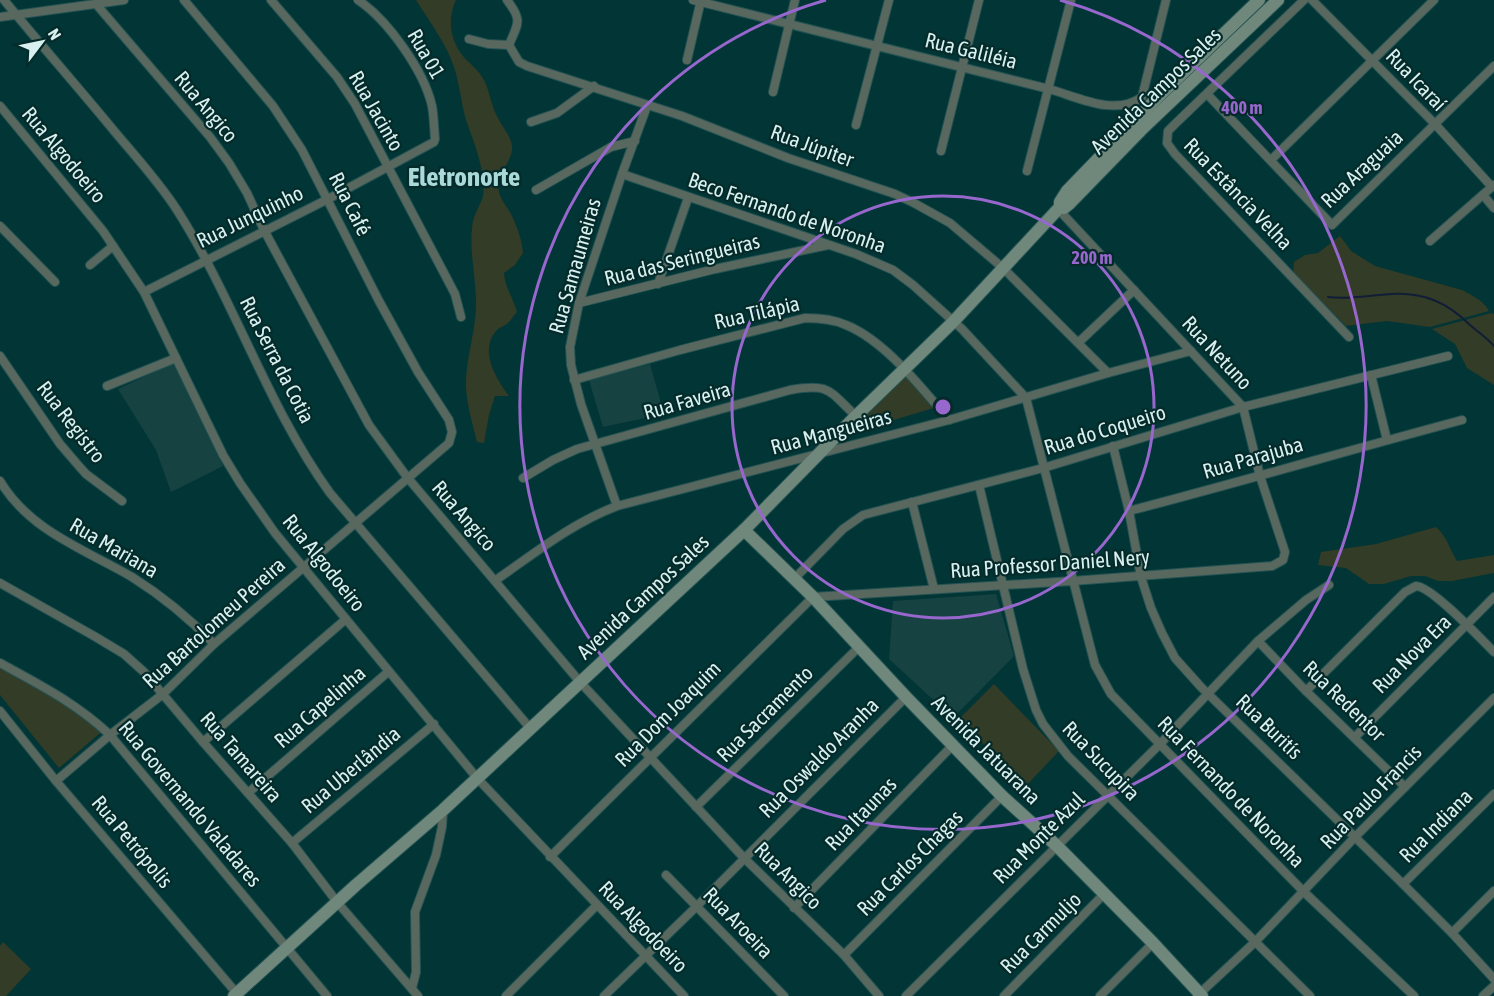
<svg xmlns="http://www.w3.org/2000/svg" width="1494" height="996" viewBox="0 0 1494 996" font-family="'Asap Condensed',sans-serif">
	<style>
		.built { fill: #164242 }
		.green { fill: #323c26 }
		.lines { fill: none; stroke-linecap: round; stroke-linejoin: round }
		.stream { stroke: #111e36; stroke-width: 2 }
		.street-casing { stroke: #245353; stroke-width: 10 }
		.secondary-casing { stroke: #245353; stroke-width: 14 }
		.street { stroke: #59685f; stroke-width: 8 }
		.secondary { stroke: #70887b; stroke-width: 12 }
		.ring { fill: none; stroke: #9767cd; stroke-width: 3 }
		.labels { text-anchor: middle; stroke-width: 4.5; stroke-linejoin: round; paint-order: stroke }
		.street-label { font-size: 21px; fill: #d8f0ef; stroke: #052a2a }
		.district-label { font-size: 27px; font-weight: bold; fill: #a9d9d8; stroke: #052a2a }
		.centre { fill: #9767cd; stroke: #052a2a; stroke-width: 3 }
		.ring-label { font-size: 18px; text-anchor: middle; font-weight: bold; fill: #9767cd; stroke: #052a2a; stroke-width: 4.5; stroke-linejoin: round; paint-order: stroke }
	</style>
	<rect width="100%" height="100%" fill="#023535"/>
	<g class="built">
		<path d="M 173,363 L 223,466 L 171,492 L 156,450 L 118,389 Z"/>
		<path d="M 650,364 L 664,414 L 603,427 L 589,380 Z"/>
		<path d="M 996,594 L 1014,656 L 953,718 L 889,659 L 893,601 Z"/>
	</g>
	<g class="green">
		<path d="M 416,0 L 456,0 C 447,19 450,40 463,56 C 470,64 478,69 484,80 C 490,92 491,106 498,118 C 502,127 512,137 512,147 C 513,161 498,171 498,185 C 498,197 506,205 511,214 C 517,227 522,239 523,253 L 515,265 L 504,273 C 505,288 513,297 517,312 C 514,315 511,320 508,323 C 505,326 499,327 496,331 C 479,352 496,378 509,396 L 495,396 L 489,415 L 484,443 L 477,442 C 473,425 467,406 466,388 C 465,360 476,332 476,303 C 476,276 468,247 473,221 C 475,212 481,204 483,196 C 486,171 474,143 466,120 C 461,103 460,85 454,67 C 446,43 429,21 416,0 Z"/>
		<path d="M 1340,236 L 1351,251 L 1375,266 L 1462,290 C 1472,295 1484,301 1489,311 L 1430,327 L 1387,321 L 1346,326 L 1293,273 L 1294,262 L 1305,255 L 1318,253 Z"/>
		<path d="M 1491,313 L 1494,314 L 1494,385 L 1467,368 L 1455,344 L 1432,329 Z"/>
		<path d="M 905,374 L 937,407 L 847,434 Z"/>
		<path d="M 1436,527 C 1448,538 1449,548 1457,561 L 1494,555 L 1494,573 L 1452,581 L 1438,581 L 1425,576 L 1411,576 L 1384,584 L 1369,584 L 1346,568 L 1318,565 L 1321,552 L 1376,544 Z"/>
		<path d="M 0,662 L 106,728 L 59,768 L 0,695 Z"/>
		<path d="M 994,684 L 1059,751 L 1025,787 L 959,719 Z"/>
		<path d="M 3,942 L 31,969 L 6,996 L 0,996 L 0,946 Z"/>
	</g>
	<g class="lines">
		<path class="stream" d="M 1328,297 C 1350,300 1369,295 1392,294 C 1424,292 1448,303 1470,325 C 1478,332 1487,338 1494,346"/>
		<defs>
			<g id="street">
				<path d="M 4,0 C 40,44 78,87 115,132 C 136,157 159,182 177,210 C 235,301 267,406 330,493 L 530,728"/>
				<path d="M 271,0 L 337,77 L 355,104 L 455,294 L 461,317"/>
				<path d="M 507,0 C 523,21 518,23 509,45 L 519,62 L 527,66 L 682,116 L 788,158 L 895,194 L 914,203 L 950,223 L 1003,268 L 1108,373"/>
				<path d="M 693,0 L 1049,89 C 1078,97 1115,117 1142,97 L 1166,0"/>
				<path d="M 1304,0 L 1175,124 L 1168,131 L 1167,143 L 1175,154 L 1349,337"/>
				<path d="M 1312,0 L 1435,124 L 1492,187"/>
				<path d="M 96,4 L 210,137 L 229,163 L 247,193 L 264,230 L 369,425 L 407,477 L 580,682 L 744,858 L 844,955 L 879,996"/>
				<path d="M 0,17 L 124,0"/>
				<path d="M 469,39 L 488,44 L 509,45"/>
				<path d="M 687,60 L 701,0"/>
				<path d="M 773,92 L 795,0"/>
				<path d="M 1207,94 L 1332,225 L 1494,66"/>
				<path d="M 0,106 L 103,231 L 144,292 L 223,455 L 240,483 L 275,533 L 477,778 L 684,996"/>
				<path d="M 531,122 L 557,113 L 594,86"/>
				<path d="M 856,125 L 889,0"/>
				<path d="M 941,151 L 979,0"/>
				<path d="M 1271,160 L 1434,0"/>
				<path d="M 1027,171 L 1071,0"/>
				<path d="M 622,174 L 856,254 L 893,270 L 913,285 L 962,329 L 1026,398 L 1095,665 L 1111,694 L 1304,892 L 1414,996"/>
				<path d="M 536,190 L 611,147 L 635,141"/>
				<path d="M 1483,195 L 1494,208"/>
				<path d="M 0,226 L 55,282"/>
				<path d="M 1430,241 L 1494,185"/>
				<path d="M 90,265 L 113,246"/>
				<path d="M 658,284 L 688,198"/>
				<path d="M 144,292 L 328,199 L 434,142 L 435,139 C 434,128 434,117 432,106 C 424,71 388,20 358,0"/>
				<path d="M 579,303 L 715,269 L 828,245"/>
				<path d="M 1079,342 L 1134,290"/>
				<path d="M 0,356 L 60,444 L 78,465 L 86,474 L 122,501"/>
				<path d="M 1371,375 L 1387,440"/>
				<path d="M 574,380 L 680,350 L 805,318 C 820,318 833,319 846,325 C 884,340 923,389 949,420"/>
				<path d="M 107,386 L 176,358"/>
				<path d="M 1113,446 L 1129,511 L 1141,577 L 1151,608 L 1162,633 L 1175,658 L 1201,687 L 1403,884 L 1452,933 L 1494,979"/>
				<path d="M 523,478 L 553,460 L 577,449 L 790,390 C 830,383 828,390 856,416"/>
				<path d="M 0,481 C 30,531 84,549 132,577 C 164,597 188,617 214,644"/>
				<path d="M 979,485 L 1023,669 L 1036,710 L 1043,724 L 1068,756 L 1310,996"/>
				<path d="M 912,502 L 934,589"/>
				<path d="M 617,506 L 581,404 L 571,365 L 570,347 L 579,303 L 622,174 L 647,106"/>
				<path d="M 1129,511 C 1240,482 1350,450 1462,420"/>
				<path d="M 795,578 L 843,529 L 863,515 L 1043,468 L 1243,407 L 1448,356"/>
				<path d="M 496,580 C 535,553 572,523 617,506 L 949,420 L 1108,373 L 1191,351"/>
				<path d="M 0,583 L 94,636 L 124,654 L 144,672 L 203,742 L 292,843 L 337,902 L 418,996"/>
				<path d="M 1258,641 L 1306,691 L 1405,787"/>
				<path d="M 0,663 C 40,685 76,703 110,735 L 327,996"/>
				<path d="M 1306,691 L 1405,592 L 1416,586 C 1431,586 1481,639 1494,652"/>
				<path d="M 0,711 L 56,781 L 239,996"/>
				<path d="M 1355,737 L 1494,597"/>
				<path d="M 203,742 L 346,619"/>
				<path d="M 56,781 L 110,735 L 163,694 L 214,644 L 449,443 L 452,432 L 449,420 L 418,372 L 379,301 L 302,150 L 273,106 L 184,0"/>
				<path d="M 248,793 L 388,672"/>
				<path d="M 696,807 L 859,647"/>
				<path d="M 292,843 L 434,724"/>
				<path d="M 550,857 L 813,597 L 1072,581 L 1272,566 L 1283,560 L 1285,552 L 1260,476 L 1243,407 L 1058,209"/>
				<path d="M 666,875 L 784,996"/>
				<path d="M 1403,884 L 1494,794"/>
				<path d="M 794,908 L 953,745"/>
				<path d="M 1452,933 L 1494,891"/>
				<path d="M 844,955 L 1002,796"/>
				<path d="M 412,988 L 416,972 L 415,912 L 436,855 L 442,827 L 443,810"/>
				<path d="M 506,996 L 597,905"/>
				<path d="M 604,996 L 696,907 L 906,697"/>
				<path d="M 906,996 L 1160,744 L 1258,641 L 1306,600 L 1329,585"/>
				<path d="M 1004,996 L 1104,894"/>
				<path d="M 1100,996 L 1153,943"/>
				<path d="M 1197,996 L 1255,942 L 1355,837 L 1494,698"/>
				<path d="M 1483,996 L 1494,986"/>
			</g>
			<g id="secondary">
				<path d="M 1060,207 L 1060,202 L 1067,191 L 1157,98 L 1259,0"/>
				<path d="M 744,530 L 813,597 L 906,697 L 1002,796 L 1057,846 L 1153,943 L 1202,996"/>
				<path d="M 234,996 L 356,885 L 443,810 L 744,530 L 856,416 L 953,322 L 1060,207 L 1064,208 L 1069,204 L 1141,130 L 1278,0"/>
			</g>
		</defs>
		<use href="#street" class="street-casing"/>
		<use href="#secondary" class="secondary-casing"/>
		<use href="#street" class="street"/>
		<use href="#secondary" class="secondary"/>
	</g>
	<g class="ring">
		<circle cx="943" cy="407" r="211"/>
		<path d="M1060 0A423 423 0 1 1 826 0"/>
	</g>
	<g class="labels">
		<g class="street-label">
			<text transform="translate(971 51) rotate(14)" y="7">Rua Galiléia</text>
			<text transform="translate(426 54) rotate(60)" y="7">Rua 01</text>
			<text transform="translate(1416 80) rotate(46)" y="7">Rua Icaraí</text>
			<text transform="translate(1156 91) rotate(-44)" y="7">Avenida Campos Sales</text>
			<text transform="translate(206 107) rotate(50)" y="7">Rua Angico</text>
			<text transform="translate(376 111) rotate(60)" y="7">Rua Jacinto</text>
			<text transform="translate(812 146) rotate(20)" y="7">Rua Júpiter</text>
			<text transform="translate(64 155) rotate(50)" y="7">Rua Algodoeiro</text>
			<text transform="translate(1362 169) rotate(-43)" y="7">Rua Araguaia</text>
			<text transform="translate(1238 194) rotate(46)" y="7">Rua Estância Velha</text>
			<text transform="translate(350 204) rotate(63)" y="7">Rua Café</text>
			<text transform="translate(787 213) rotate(19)" y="7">Beco Fernando de Noronha</text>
			<text transform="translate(250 217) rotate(-26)" y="7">Rua Junquinho</text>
			<text transform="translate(682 260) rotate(-14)" y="7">Rua das Seringueiras</text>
			<text transform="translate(575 266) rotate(-74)" y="7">Rua Samaumeiras</text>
			<text transform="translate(757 313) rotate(-13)" y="7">Rua Tilápia</text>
			<text transform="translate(1217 353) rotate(47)" y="7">Rua Netuno</text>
			<text transform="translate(277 360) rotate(63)" y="7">Rua Serra da Cotia</text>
			<text transform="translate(687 401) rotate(-16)" y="7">Rua Faveira</text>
			<text transform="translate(71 422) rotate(52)" y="7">Rua Registro</text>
			<text transform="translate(1105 430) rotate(-17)" y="7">Rua do Coqueiro</text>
			<text transform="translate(831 432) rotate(-15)" y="7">Rua Mangueiras</text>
			<text transform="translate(1253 458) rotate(-16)" y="7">Rua Parajuba</text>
			<text transform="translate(464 516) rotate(49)" y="7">Rua Angico</text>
			<text transform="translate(114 548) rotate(30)" y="7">Rua Mariana</text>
			<text transform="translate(324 563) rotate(51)" y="7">Rua Algodoeiro</text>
			<text transform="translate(1050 564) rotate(-4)" y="7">Rua Professor Daniel Nery</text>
			<text transform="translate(643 597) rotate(-43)" y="7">Avenida Campos Sales</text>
			<text transform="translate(214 623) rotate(-42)" y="7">Rua Bartolomeu Pereira</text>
			<text transform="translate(1412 654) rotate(-45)" y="7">Rua Nova Era</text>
			<text transform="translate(1344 701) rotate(44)" y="7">Rua Redentor</text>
			<text transform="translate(320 707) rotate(-41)" y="7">Rua Capelinha</text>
			<text transform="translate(668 714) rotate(-45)" y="7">Rua Dom Joaquim</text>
			<text transform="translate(765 714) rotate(-45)" y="7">Rua Sacramento</text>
			<text transform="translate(1269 727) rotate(44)" y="7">Rua Buritís</text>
			<text transform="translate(986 750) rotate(45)" y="7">Avenida Jatuarana</text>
			<text transform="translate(241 757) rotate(49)" y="7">Rua Tamareira</text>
			<text transform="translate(819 758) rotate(-45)" y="7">Rua Oswaldo Aranha</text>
			<text transform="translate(1101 761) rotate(46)" y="7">Rua Sucupira</text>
			<text transform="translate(351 770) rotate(-40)" y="7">Rua Uberlândia</text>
			<text transform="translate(1231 792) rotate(46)" y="7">Rua Fernando de Noronha</text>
			<text transform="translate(1371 797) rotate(-46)" y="7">Rua Paulo Francis</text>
			<text transform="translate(190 804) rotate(50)" y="7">Rua Governando Valadares</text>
			<text transform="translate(861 814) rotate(-46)" y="7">Rua Itaunas</text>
			<text transform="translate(1436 826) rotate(-45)" y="7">Rua Indiana</text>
			<text transform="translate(1039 838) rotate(-45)" y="7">Rua Monte Azul</text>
			<text transform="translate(132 842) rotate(50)" y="7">Rua Petrópolis</text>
			<text transform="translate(910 863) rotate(-45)" y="7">Rua Carlos Chagas</text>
			<text transform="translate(788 876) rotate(45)" y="7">Rua Angico</text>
			<text transform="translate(738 923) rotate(46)" y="7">Rua Aroeira</text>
			<text transform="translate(643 927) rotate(46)" y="7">Rua Algodoeiro</text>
			<text transform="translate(1041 933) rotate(-45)" y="7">Rua Carmuljo</text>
		</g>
		<g class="district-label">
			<text x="464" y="186">Eletronorte</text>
		</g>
	</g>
	<circle cx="943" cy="407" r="9" class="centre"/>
	<g class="ring-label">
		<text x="1242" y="114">400 m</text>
		<text x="1092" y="264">200 m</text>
	</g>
	<g transform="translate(42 42) rotate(58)" stroke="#052a2a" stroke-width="4.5" paint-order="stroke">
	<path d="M0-4.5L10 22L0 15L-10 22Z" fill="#d8f0ef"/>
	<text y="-9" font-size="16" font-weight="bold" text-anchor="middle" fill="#d8f0ef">N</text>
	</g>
</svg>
